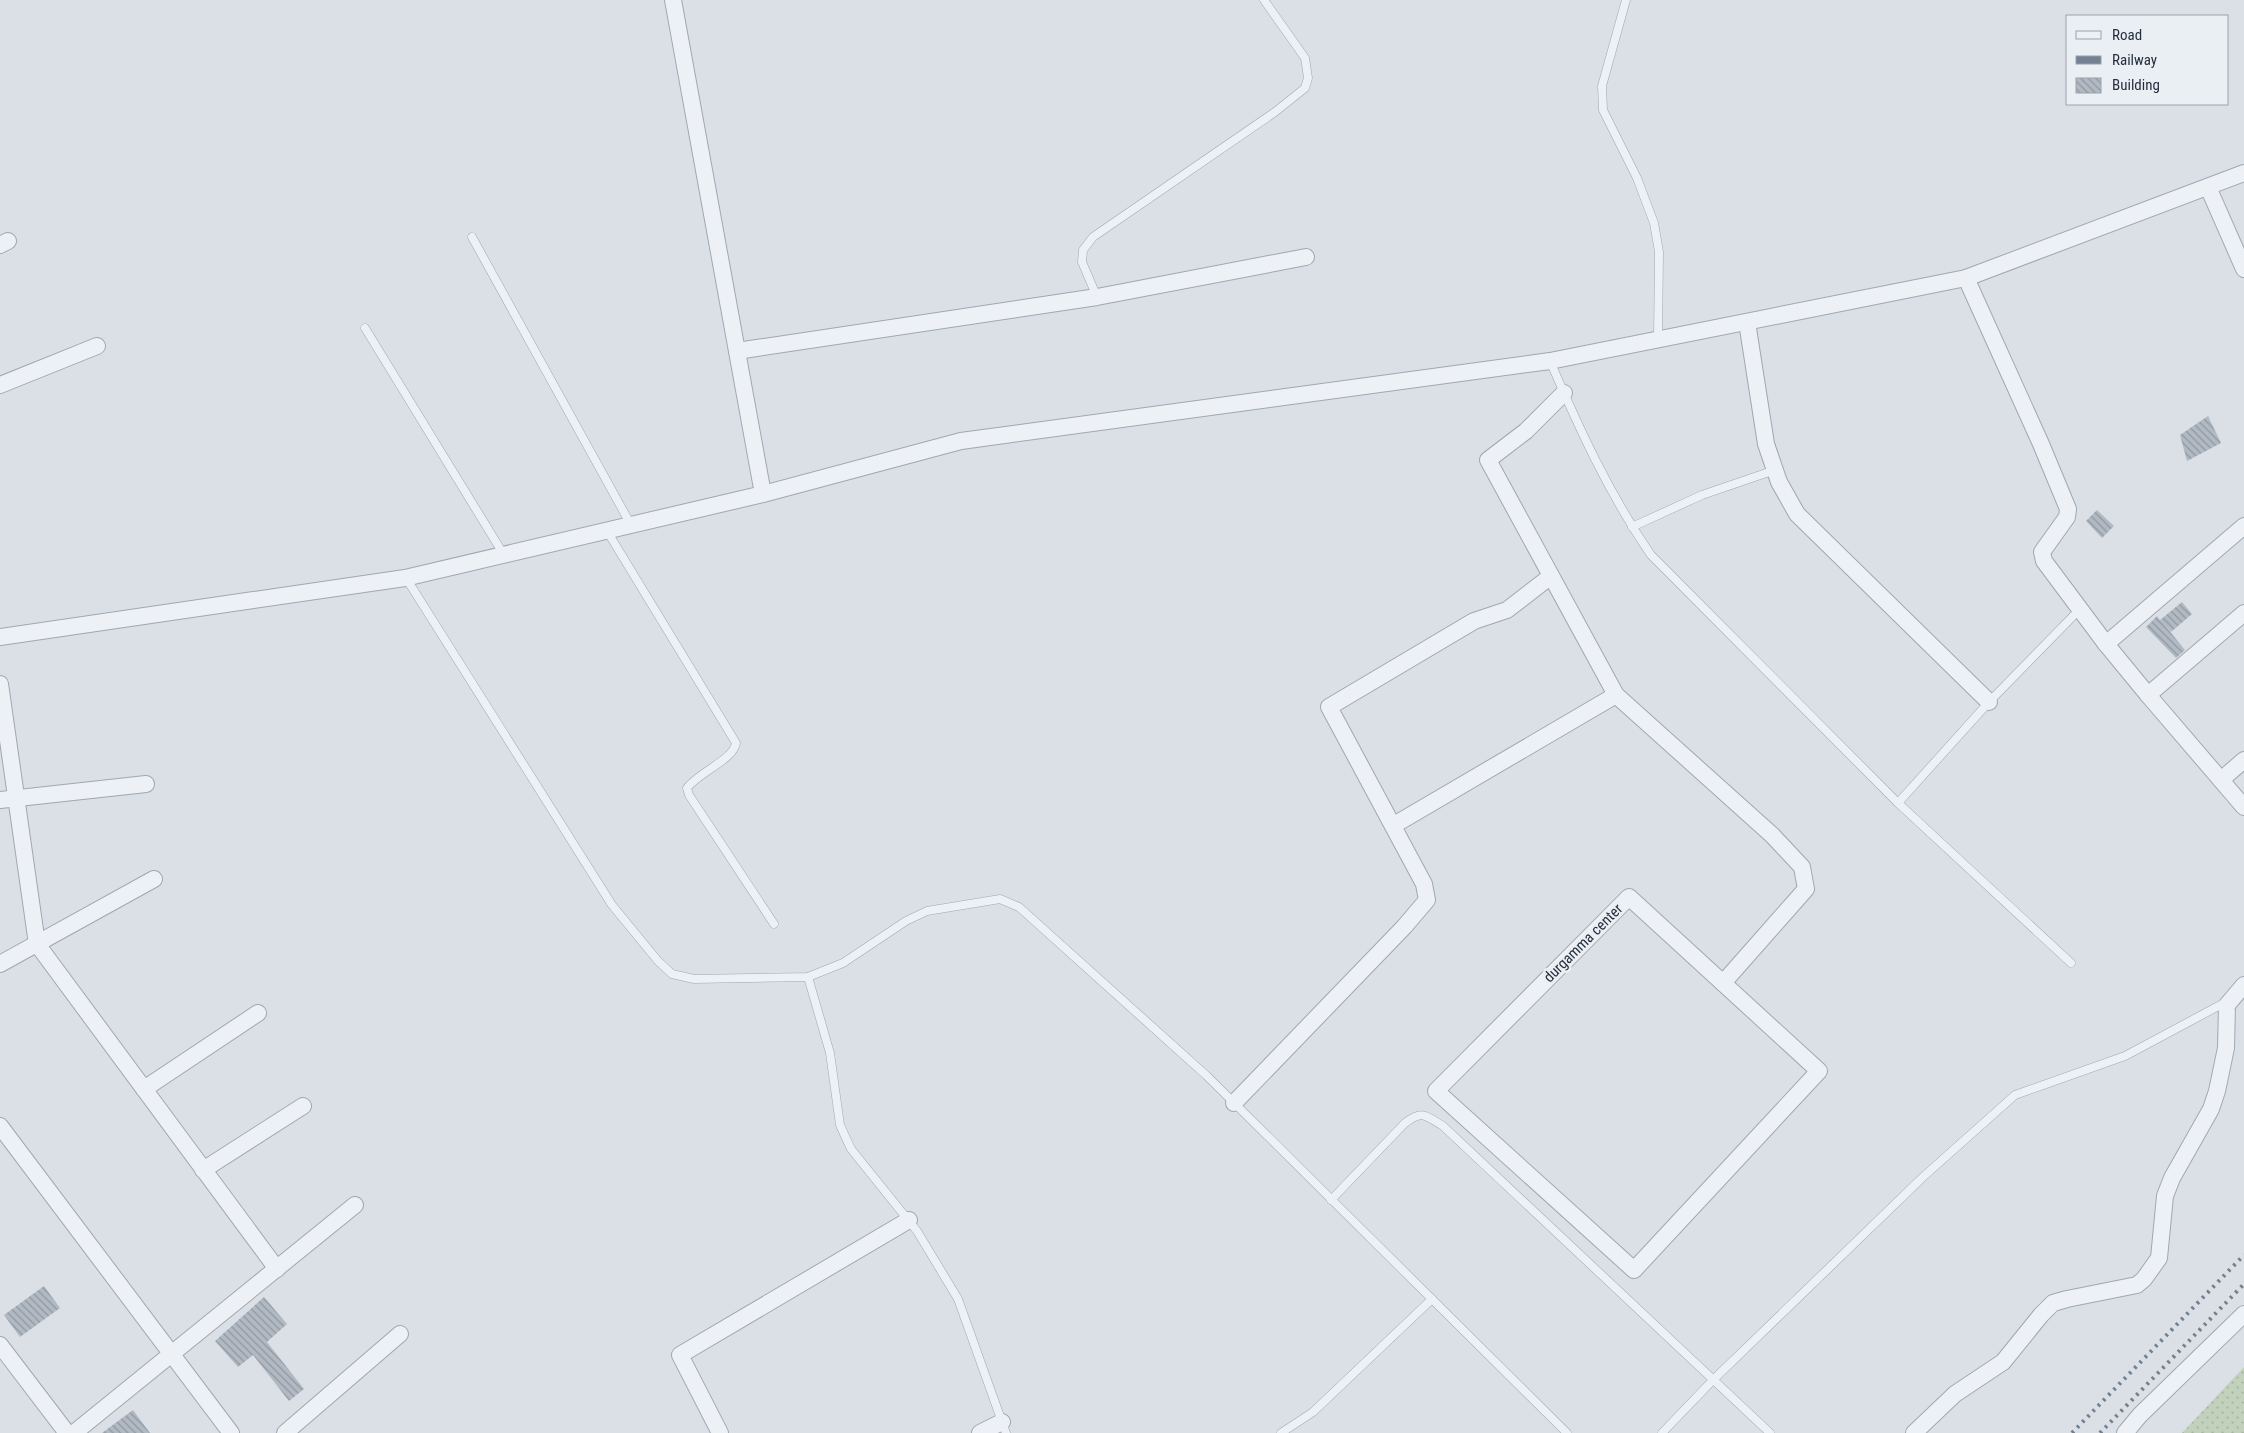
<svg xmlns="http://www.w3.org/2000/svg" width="2244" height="1433" viewBox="0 0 2244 1433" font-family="'Roboto Condensed',sans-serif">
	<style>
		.grass { fill: url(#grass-dots) }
		.building { fill: url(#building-back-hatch) }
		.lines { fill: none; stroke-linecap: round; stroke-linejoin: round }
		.service-casing { stroke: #a0a7b0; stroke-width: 9 }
		.minor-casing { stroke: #a0a7b0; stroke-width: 18 }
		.service { stroke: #edf0f5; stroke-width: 8 }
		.minor { stroke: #edf0f5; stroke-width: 16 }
		.rail { stroke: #738091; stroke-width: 4; stroke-dasharray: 2.5 5; stroke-linecap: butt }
		.labels { text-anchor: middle; stroke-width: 5; stroke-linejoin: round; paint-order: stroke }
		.street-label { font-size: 15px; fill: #242e3d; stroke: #eaeff4 }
	</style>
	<defs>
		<pattern id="grass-dots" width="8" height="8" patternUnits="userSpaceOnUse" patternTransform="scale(1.25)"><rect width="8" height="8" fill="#c2d1bb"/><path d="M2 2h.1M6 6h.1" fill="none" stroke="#a7b4a2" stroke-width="1.8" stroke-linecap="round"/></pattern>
		<pattern id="building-back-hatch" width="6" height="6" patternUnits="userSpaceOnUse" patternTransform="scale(1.25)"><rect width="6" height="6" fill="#b1b9c3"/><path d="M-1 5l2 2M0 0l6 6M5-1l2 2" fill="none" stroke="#9097a0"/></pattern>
	</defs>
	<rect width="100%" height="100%" fill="#dae0e6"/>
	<path class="grass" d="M 2244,1367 L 2244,1433 L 2182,1433 Z"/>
	<g class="building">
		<path d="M 2208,416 L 2221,443 L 2187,461 L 2180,435 Z"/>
		<path d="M 2097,510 L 2114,526 L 2102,538 L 2086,521 Z"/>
		<path d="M 2182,602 L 2192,614 L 2171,632 L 2163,623 L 2185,650 L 2176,658 L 2146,627 L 2157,616 L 2160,620 Z"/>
		<path d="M 44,1286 L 60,1308 L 20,1337 L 4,1315 Z"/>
		<path d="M 264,1297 L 287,1324 L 267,1342 L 304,1389 L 289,1401 L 253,1355 L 238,1367 L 215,1341 Z"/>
		<path d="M 133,1410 L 150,1433 L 102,1433 Z"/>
	</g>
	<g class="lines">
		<defs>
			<g id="service">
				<path d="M 1626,0 L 1602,86 L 1603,110 L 1637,178 L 1654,223 L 1659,252 L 1658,340"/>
				<path d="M 472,237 L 631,525"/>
				<path d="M 1097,297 L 1082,262 L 1083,250 L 1093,237 L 1275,112 L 1305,88 L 1308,78 L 1305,58 L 1264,0"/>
				<path d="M 365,328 L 504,555"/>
				<path d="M 1550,361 C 1579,428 1609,494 1651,555 L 1898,803"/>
				<path d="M 1632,527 L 1702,495 L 1775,470"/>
				<path d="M 607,531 L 736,743 C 734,759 698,773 687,788 L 689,795 L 774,924"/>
				<path d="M 406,578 L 612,905 L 658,961 L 672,974 L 694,979 L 808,977 L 843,963 L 906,921 L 927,911 L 1000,899 L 1019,907 L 1207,1076 L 1567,1433"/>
				<path d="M 2071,963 L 1898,803 L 1989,702 L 2080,609"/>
				<path d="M 808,977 L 830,1053 L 840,1125 L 851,1149 L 917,1231 L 958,1299 L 1006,1433"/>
				<path d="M 1331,1200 L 1405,1123 C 1422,1110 1425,1115 1443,1126 L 1770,1433"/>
				<path d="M 1281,1433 L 1313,1412 L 1432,1299"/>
				<path d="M 1662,1433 L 1713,1380 L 1923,1177 L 2015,1095 L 2125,1056 L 2226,1002"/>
			</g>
			<g id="minor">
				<path d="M 673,0 L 763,494"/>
				<path d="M 2208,187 L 2244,269"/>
				<path d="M 0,245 L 8,241"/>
				<path d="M 1966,278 L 2041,444 L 2068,509 L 2067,517 L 2042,552 L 2044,561 L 2106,644 L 2148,695 L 2244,613"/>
				<path d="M 1747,322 L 1766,444 L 1779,482 L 1797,514 L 1989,702"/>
				<path d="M 737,351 L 1097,297 L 1306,257"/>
				<path d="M 0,385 L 97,346"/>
				<path d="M 1564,393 L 1526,431 L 1488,460 L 1616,695 L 1772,835 L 1802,867 L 1806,889 L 1723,983"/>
				<path d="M 0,637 L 405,578 L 763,494 L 961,441 L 1550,361 L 1966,278 L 2244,173"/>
				<path d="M 2106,644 L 2244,526"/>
				<path d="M 0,684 L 37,944 L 277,1269"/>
				<path d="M 2148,695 L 2244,807"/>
				<path d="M 2221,780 L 2244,760"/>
				<path d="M 0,800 L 146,784"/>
				<path d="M 1394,825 L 1616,695"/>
				<path d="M 1629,897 L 1819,1071 L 1634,1270 L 1436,1091 Z"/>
				<path d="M 0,964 L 154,879"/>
				<path d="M 144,1089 L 258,1013"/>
				<path d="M 1234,1103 L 1404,927 L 1427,900 L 1424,884 L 1329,707 L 1474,621 L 1507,610 L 1551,576"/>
				<path d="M 0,1126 L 231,1433"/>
				<path d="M 203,1170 L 303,1106"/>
				<path d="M 0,1345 L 67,1433"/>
				<path d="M 74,1433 L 355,1205"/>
				<path d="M 285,1433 L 400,1334"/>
				<path d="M 720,1433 L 680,1355 L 909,1220"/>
				<path d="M 980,1433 L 1002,1422"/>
				<path d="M 1914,1433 L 1955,1394 L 2003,1362 L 2041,1315 L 2053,1303 L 2067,1299 L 2137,1285 L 2144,1279 L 2159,1258 L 2165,1196 L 2172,1178 L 2211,1109 L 2217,1091 L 2226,1048 L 2227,1005 L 2244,985"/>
				<path d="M 2125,1433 L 2140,1415 L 2244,1314"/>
			</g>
		</defs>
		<use href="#service" class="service-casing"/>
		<use href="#minor" class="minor-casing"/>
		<use href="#service" class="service"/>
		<use href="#minor" class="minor"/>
		<g class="rail">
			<path d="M 2072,1433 L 2244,1255"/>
			<path d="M 2100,1433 L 2244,1284"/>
		</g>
	</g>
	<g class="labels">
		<g class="street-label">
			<text transform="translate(1583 943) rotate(-45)" y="5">durgamma center</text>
		</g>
	</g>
	<rect x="2066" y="15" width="162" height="90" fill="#eaeff4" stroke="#9ba2ab"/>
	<rect x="2076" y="31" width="25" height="8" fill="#edf0f5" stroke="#9ba2ab"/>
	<text x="2112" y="40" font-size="15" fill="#242e3d">Road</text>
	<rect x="2076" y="56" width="25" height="8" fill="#738091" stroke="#9ba2ab"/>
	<text x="2112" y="65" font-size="15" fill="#242e3d">Railway</text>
	<rect x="2076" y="78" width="25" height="15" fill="url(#building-back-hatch)" stroke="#9ba2ab"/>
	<text x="2112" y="90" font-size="15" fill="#242e3d">Building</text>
</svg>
